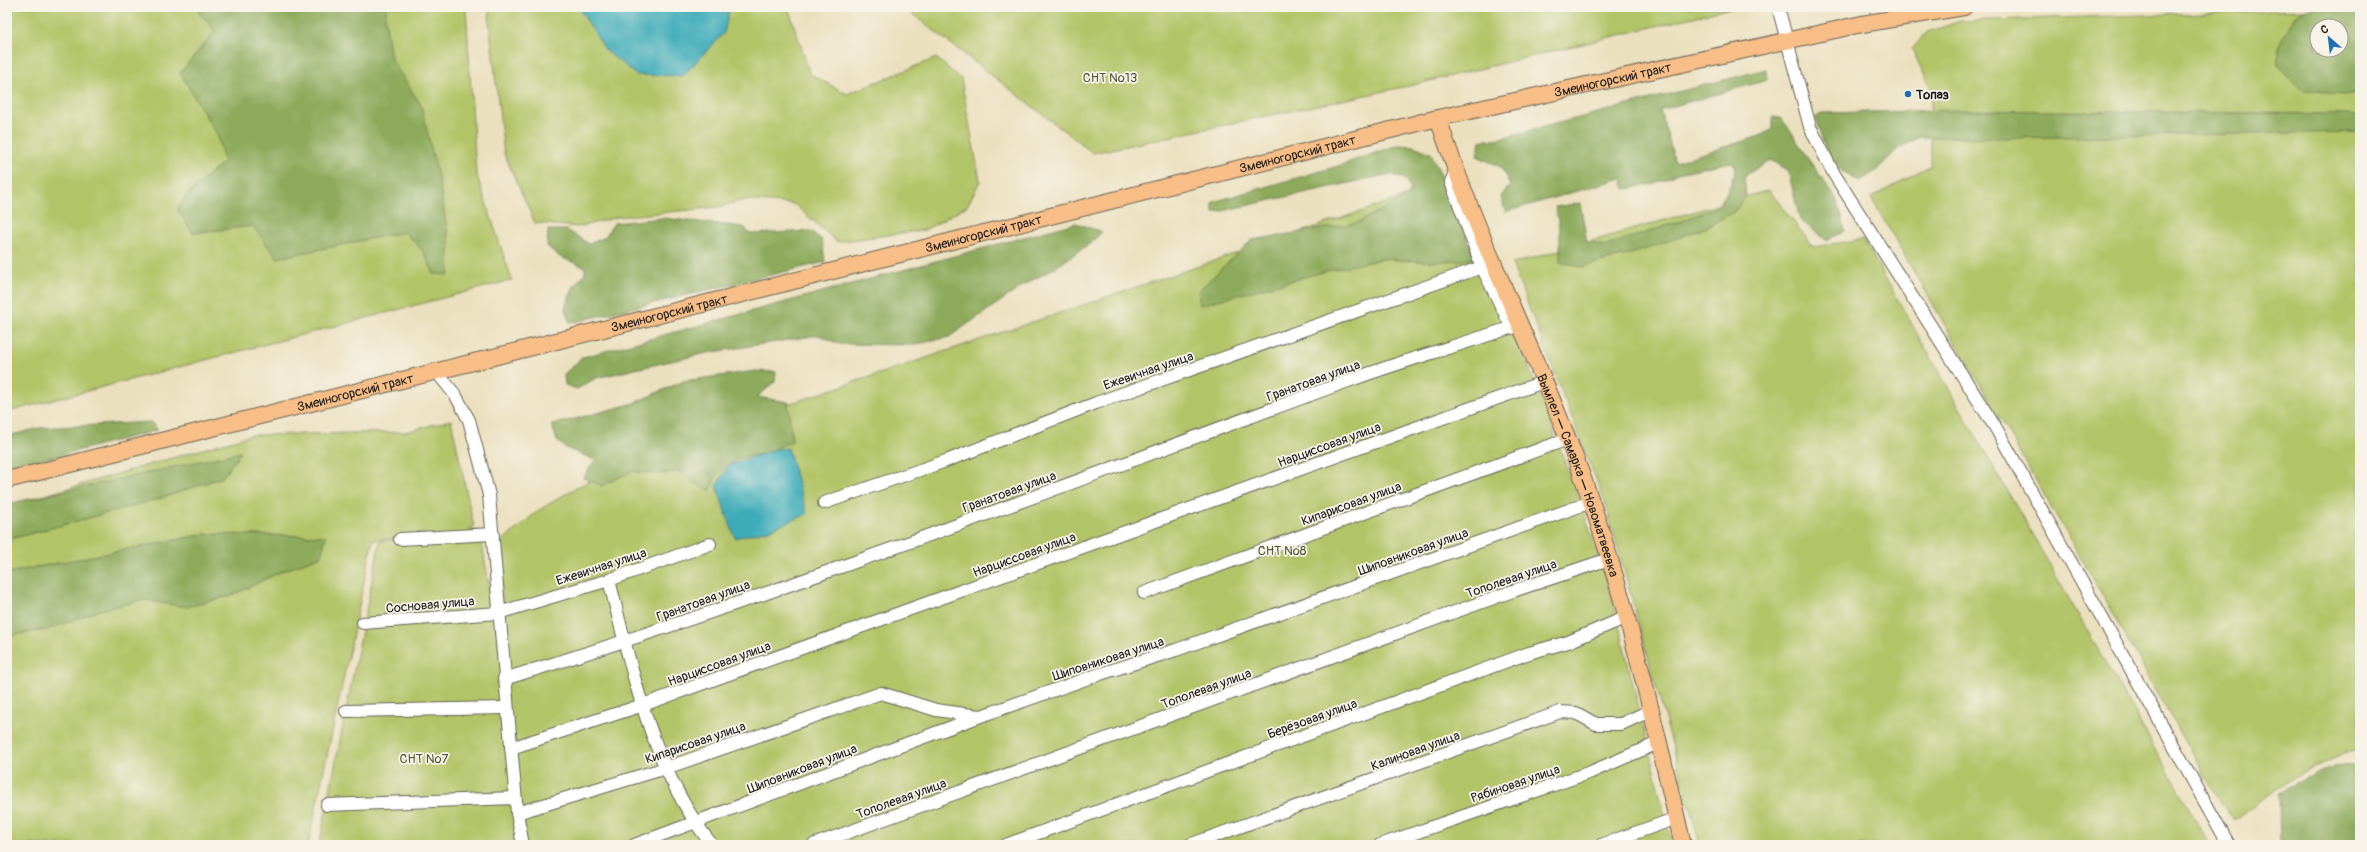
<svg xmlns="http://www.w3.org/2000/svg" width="2367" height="852" viewBox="0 0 2367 852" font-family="Pangolin,sans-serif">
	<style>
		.green { fill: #b2c467; stroke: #677042; fill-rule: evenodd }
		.forest { fill: #8daa5c; stroke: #54633c; fill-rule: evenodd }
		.water { fill: #3cacb9; stroke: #2c646a }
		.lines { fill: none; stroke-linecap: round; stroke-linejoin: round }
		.minor-casing { stroke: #646155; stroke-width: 14 }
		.major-casing { stroke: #646155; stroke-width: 18 }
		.minor { stroke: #fff; stroke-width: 12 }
		.major { stroke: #f7be87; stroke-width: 16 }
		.poi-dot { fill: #1f6fb2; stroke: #f7f3e8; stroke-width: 1.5 }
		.labels { text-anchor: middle; stroke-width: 3.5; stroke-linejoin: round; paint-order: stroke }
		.park-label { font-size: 13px; fill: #505736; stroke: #f7f3e8 }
		.street-label { font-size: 13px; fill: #1c1c1c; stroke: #f7f3e8 }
		.poi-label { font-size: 13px; font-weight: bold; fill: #1c1c1c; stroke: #f7f3e8; text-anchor: start }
	</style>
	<rect width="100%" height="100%" fill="#f7f3e8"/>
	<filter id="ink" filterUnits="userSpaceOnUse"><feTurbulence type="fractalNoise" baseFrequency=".025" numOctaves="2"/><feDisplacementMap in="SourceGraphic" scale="8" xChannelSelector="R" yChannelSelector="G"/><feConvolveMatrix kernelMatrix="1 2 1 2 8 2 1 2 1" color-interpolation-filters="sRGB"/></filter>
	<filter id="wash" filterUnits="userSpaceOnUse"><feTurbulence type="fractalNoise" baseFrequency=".012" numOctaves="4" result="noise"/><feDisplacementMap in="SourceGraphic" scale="16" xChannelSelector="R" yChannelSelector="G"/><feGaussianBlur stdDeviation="0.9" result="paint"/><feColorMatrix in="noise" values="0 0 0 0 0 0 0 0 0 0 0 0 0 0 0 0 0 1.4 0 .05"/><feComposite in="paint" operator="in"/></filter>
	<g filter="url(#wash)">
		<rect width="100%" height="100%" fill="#ebe0be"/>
		<g class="green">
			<path d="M 7,7 L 466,7 L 476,173 L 512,280 L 7,412 Z"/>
			<path d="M 490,7 L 788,7 L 810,74 L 847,94 L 936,58 L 961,79 L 980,181 L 967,206 L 925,230 L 837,242 L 794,204 L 744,200 L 719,207 L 618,217 L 578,227 L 535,223 L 504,154 L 489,21 Z"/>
			<path d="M 903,7 L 1735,7 L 1413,85 L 1093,153 Z"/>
			<path d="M 2360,8 L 2360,748 C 2312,764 2273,790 2234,821 L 2204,774 L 2073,544 L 1871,198 L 1931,165 L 1931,89 L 1912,49 L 1927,32 L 1961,21 ZM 2317,26 L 2341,26 L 2341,50 L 2317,50 Z"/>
			<path d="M 1439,187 L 1513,326 L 1581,504 L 1612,597 L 1672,845 L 319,845 L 380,541 L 427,535 L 373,540 L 308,845 L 7,845 L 7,506 L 251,435 L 405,432 L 451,420 L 474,527 L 469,531 L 480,531 L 504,676 L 501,542 L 539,510 L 579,486 L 676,442 L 1407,196 Z"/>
			<path d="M 1769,190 L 1813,247 L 1863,239 L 2210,845 L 1700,845 L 1606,505 L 1512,264 Z"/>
		</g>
		<g class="forest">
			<path d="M 200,7 L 387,7 L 385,18 L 391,59 L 421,105 L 439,181 L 449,241 L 449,275 L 434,274 L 423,251 L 404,232 L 277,258 L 253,226 L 193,233 L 177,209 C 190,190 206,176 224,162 L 218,136 L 180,73 L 215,31 L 199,13 Z"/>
			<path d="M 2311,7 L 2360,7 L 2360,92 L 2343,95 L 2306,91 L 2286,75 L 2278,64 L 2278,48 L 2295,15 ZM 2317,26 L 2341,26 L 2341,50 L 2317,50 Z"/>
			<path d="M 1766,69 L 1767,80 L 1660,110 L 1675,162 L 1760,136 L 1772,129 L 1772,117 L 1780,118 L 1789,128 L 1806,156 L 1838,201 L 1845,231 L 1826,240 L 1800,220 L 1788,170 L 1770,160 L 1744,176 L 1746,196 L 1735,211 L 1705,228 L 1641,251 L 1581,267 L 1560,262 L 1560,230 L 1555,207 L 1580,203 L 1587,242 L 1605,246 L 1684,220 L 1719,206 L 1730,186 L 1736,168 L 1731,162 L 1678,173 L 1654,184 L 1625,189 L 1622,178 L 1505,212 L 1501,196 L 1510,185 L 1501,167 L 1477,156 L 1480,141 L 1501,138 Z"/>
			<path d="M 1958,110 L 2349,114 L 2360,116 L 2360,132 L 2007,138 L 1919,137 L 1899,148 L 1877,170 L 1860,181 C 1827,168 1826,148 1815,118 L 1822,113 Z"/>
			<path d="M 1398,145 L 1414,146 L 1431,153 L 1455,207 L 1475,259 L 1436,262 L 1382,259 L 1331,270 L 1200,305 L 1198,291 L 1252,240 L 1357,223 L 1407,196 L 1411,189 L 1405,179 L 1390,174 L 1213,213 L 1213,202 L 1338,166 Z"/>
			<path d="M 662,218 L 744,227 L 750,234 L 811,231 L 822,240 L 825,262 L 570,323 L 565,308 L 574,286 L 585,273 L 585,267 L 560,257 L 547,246 L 548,230 L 567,230 L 589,244 L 605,237 L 614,223 Z"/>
			<path d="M 1076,223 L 1102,232 L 1092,242 L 1056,267 L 1024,285 L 949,337 L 913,345 L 839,344 L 819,335 L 707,353 L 596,378 L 577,389 L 565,385 L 564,374 L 583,357 Z"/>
			<path d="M 755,371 L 776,372 L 775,382 L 757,397 L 788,402 L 792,441 L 766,453 L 736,459 L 716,476 L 710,491 L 691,481 L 679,471 L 658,474 L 632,471 L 602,486 L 583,478 L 595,460 L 566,448 L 557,441 L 552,425 L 631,404 L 684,381 Z"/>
			<path d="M 151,422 L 158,430 L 7,469 L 7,436 L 40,428 Z"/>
			<path d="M 241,452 L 223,477 L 159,499 L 7,540 L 7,504 Z"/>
			<path d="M 205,534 L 326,536 L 321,556 L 280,572 L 233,595 L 187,607 L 142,600 L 100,610 L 46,630 L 7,636 L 7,573 Z"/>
			<path d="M 2360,764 L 2360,845 L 2280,845 L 2279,793 L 2326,768 Z"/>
		</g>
		<g class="water">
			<path d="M 578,7 L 730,7 L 724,33 L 683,76 L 637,75 L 606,51 Z"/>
			<path d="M 788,448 L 807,514 L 769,530 L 735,538 L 716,486 L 729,465 L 777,449 Z"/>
		</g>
	</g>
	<g filter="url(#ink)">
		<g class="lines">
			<defs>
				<g id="minor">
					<path d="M 1778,7 L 1810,127 L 1834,174 L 1997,430 L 2229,845"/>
					<path d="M 1455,172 L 1451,182 L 1482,267 L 1512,328"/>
					<path d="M 436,371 L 456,396 L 469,420 L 489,495 L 517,813 L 523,845"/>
					<path d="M 824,503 L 946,461 L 1096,403 L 1482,267"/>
					<path d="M 400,539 L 493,534"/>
					<path d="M 609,580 C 633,673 651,768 712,845"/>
					<path d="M 1144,593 L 1568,439"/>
					<path d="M 363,623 L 498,613 L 609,580 L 710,544"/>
					<path d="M 504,679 C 790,592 1070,482 1351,380 C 1407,359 1465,344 1521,324"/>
					<path d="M 346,711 L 507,708"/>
					<path d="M 511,748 L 640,706 L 1546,381"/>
					<path d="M 327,805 L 515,798"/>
					<path d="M 517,813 L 666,768 L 881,693 L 936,710 L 979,716"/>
					<path d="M 634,845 L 981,716 L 1100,674 L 1176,650 L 1591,502"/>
					<path d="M 813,845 L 1510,592 L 1609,559"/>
					<path d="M 1006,845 L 1529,653 L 1568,642 L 1627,617"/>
					<path d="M 1189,845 L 1560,712 L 1576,713 L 1596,724 L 1621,724 L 1650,711"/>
					<path d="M 1380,845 L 1591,772 L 1658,743"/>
					<path d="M 1601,845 L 1677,818"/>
				</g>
				<g id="major">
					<path id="s1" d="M 1438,118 C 1480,248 1545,369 1590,498 C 1629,611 1656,729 1683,845"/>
					<path id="s2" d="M 7,480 L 1438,118 L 1862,24 L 1964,7"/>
				</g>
			</defs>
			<use href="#minor" class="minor-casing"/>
			<use href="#major" class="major-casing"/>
			<use href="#minor" class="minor"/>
			<use href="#major" class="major"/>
		</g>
	</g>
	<circle class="poi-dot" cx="1908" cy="94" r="4"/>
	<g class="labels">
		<g class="park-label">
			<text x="1110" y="82">СНТ №13</text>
			<text x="1282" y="555">СНТ №8</text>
			<text x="424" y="763">СНТ №7</text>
		</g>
		<g class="street-label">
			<text dy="5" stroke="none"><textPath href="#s2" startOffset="1655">Змеиногорский тракт</textPath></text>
			<text dy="5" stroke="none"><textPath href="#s2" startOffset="1331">Змеиногорский тракт</textPath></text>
			<text dy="5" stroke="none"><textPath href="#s2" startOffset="1007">Змеиногорский тракт</textPath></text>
			<text dy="5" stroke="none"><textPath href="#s2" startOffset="683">Змеиногорский тракт</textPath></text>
			<text transform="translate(1148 370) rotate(-19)" y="5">Ежевичная улица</text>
			<text transform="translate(1313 380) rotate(-20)" y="5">Гранатовая улица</text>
			<text dy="5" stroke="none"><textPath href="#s2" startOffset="359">Змеиногорский тракт</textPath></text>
			<text transform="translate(1329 444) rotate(-20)" y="5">Нарциссовая улица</text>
			<text dy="5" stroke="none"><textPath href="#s1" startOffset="384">Вымпел — Самарка — Новоматвеевка</textPath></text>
			<text transform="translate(1009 491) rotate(-20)" y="5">Гранатовая улица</text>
			<text transform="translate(1351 503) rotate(-20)" y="5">Кипарисовая улица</text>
			<text transform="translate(1413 551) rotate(-20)" y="5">Шиповниковая улица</text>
			<text transform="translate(1024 554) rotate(-20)" y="5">Нарциссовая улица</text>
			<text transform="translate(601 566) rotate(-18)" y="5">Ежевичная улица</text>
			<text transform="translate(1511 578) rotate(-19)" y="5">Тополевая улица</text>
			<text transform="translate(703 600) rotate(-20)" y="5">Гранатовая улица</text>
			<text transform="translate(430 604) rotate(-5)" y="5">Сосновая улица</text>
			<text transform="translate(1108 658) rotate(-18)" y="5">Шиповниковая улица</text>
			<text transform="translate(719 663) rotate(-20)" y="5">Нарциссовая улица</text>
			<text transform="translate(1206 688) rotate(-20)" y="5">Тополевая улица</text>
			<text transform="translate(1312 718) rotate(-20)" y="5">Берёзовая улица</text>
			<text transform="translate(695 742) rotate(-19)" y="5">Кипарисовая улица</text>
			<text transform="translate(1415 750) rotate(-20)" y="5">Калиновая улица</text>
			<text transform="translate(802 768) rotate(-21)" y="5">Шиповниковая улица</text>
			<text transform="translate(1515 783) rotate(-19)" y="5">Рябиновая улица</text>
			<text transform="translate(901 798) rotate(-20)" y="5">Тополевая улица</text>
		</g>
		<g class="poi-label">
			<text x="1916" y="99">Топаз</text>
		</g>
	</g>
	<rect width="2367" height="852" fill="none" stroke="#f7f3e8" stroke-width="24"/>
	<g transform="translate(2329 38) rotate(332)"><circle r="19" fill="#f7f3e8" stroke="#9f9d96"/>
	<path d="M0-3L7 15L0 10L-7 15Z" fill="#1f6fb2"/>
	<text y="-6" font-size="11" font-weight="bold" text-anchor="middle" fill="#1c1c1c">С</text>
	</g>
</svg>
